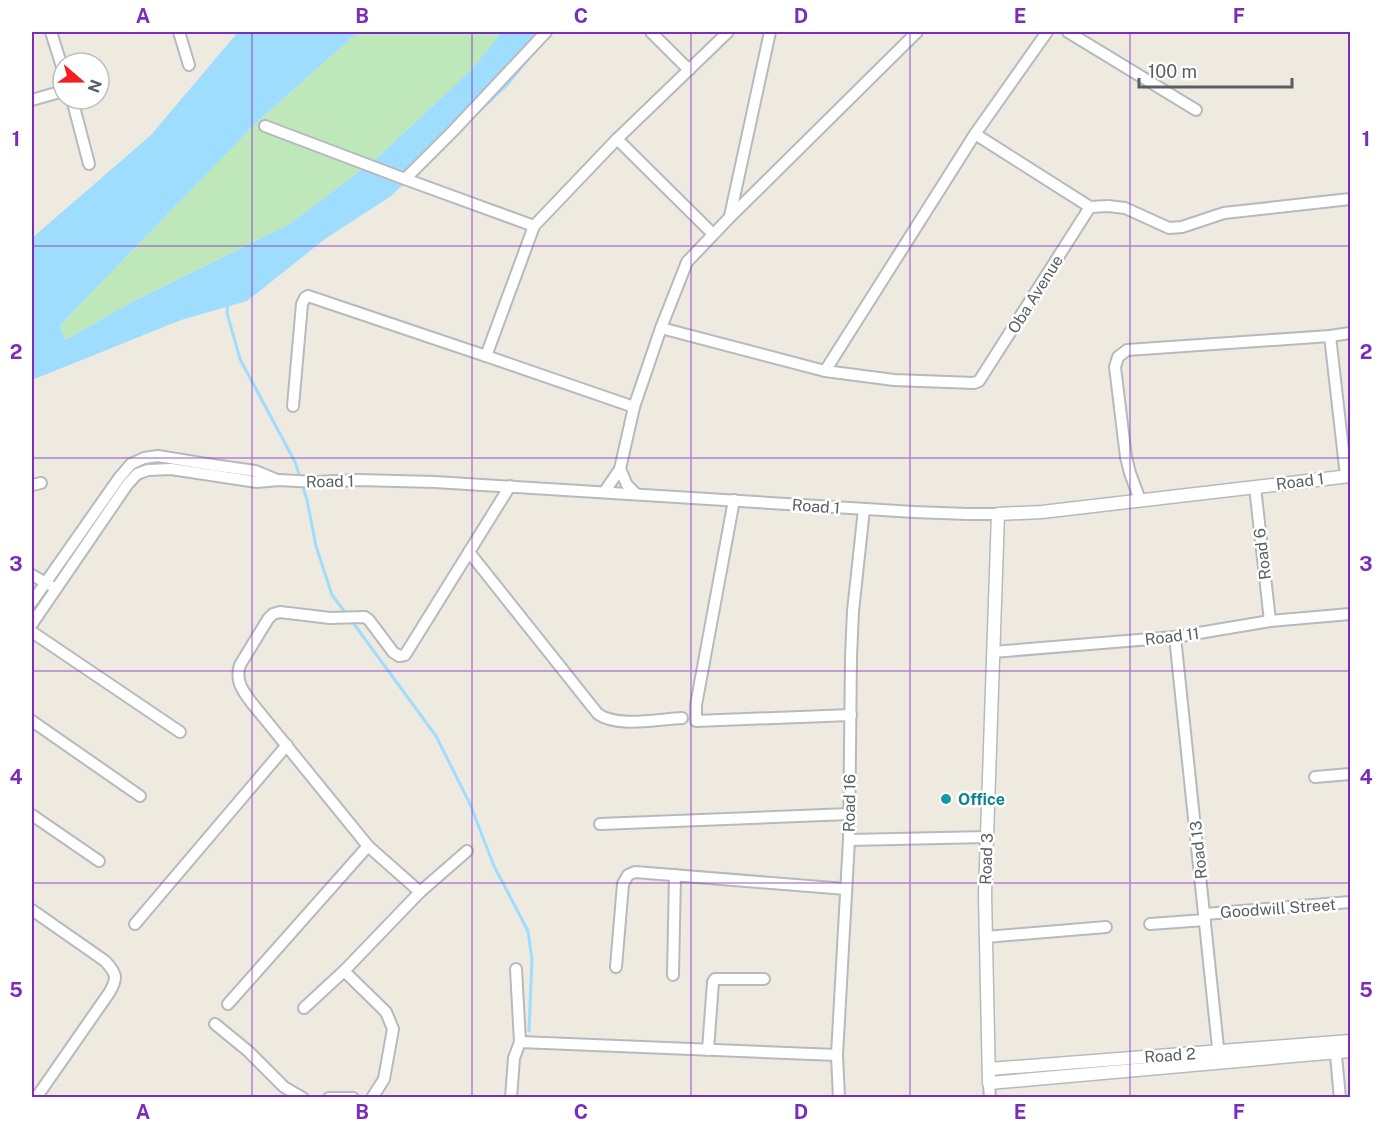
<svg xmlns="http://www.w3.org/2000/svg" width="1382" height="1129" viewBox="0 0 1382 1129" font-family="'Public Sans',sans-serif">
	<style>
		.green { fill: #bee8ba }
		.water { fill: #9fddff }
		.lines { fill: none; stroke-linecap: round; stroke-linejoin: round }
		.stream { stroke: #9fddff; stroke-width: 3 }
		.minor-casing { stroke: #b6babe; stroke-width: 14 }
		.tertiary-casing { stroke: #b6babe; stroke-width: 15 }
		.minor { stroke: #fff; stroke-width: 10 }
		.tertiary { stroke: #fff; stroke-width: 12 }
		.grid { fill: none; stroke: #7b2cbf; stroke-width: 1.5; stroke-opacity: 0.55 }
		.culture-dot { fill: #0f9aa8; stroke: #fff; stroke-width: 2 }
		.labels { text-anchor: middle; stroke-width: 5; stroke-linejoin: round; paint-order: stroke }
		.street-label { font-size: 16px; fill: #595e63; stroke: #fff }
		.culture-label { font-size: 16px; font-weight: bold; fill: #0d838f; stroke: #fff; text-anchor: start }
		.neatline { fill: none; stroke: #7b2cbf; stroke-width: 2 }
		.grid-label { font-size: 20px; text-anchor: middle; font-weight: bold; fill: #7b2cbf }
	</style>
	<rect width="100%" height="100%" fill="#eeeae0"/>
	<path class="green" d="M 358,32 L 502,32 L 470,71 L 378,157 L 290,224 L 134,301 L 65,340 L 60,325 L 255,124 Z"/>
	<path class="water" d="M 238,32 L 358,32 L 255,124 L 60,325 L 65,340 L 134,301 L 290,224 L 378,157 L 470,71 L 502,32 L 552,32 L 507,87 L 391,196 L 325,239 L 247,301 L 181,320 L 32,380 L 32,238 L 151,135 Z"/>
	<g class="lines">
		<g class="stream">
			<path d="M 228,302 L 227,313 L 240,359 L 295,462 L 300,477"/>
			<path d="M 302,484 L 307,500 L 316,546 L 332,595 L 347,615"/>
			<path d="M 351,620 L 436,736 L 470,804 L 494,866 L 528,931 L 532,960 L 529,1031"/>
		</g>
		<defs>
			<g id="minor">
				<path d="M 51,32 L 63,70"/>
				<path d="M 179,32 L 189,65"/>
				<path d="M 651,32 L 689,70"/>
				<path d="M 1068,32 L 1196,110"/>
				<path d="M 72,99 L 89,164"/>
				<path d="M 32,100 L 63,91"/>
				<path d="M 265,126 L 405,179 L 534,226"/>
				<path d="M 975,134 L 1047,32"/>
				<path d="M 617,139 L 713,234"/>
				<path d="M 405,179 L 454,130 L 546,32"/>
				<path d="M 730,216 L 770,32"/>
				<path d="M 661,328 L 825,371 L 975,134 L 1090,207 L 1108,206 L 1125,208 L 1169,228 L 1182,227 L 1224,213 L 1350,199"/>
				<path d="M 1330,336 L 1346,476"/>
				<path d="M 825,371 L 894,380 L 974,383 L 979,381 L 1090,207"/>
				<path d="M 293,406 L 302,304 L 305,298 L 308,296 L 486,356"/>
				<path d="M 634,407 L 486,356 L 534,226 L 617,139 L 728,32"/>
				<path d="M 620,469 L 627,485 L 636,494"/>
				<path d="M 32,485 L 41,483"/>
				<path d="M 1255,487 L 1270,621"/>
				<path d="M 605,491 L 620,469 L 634,407 L 661,328 L 687,262 L 730,217 L 917,32"/>
				<path d="M 734,500 L 696,705 L 696,721 L 851,715"/>
				<path d="M 1140,500 L 1130,473 L 1126,457 L 1115,367 L 1118,357 L 1127,350 L 1330,336 L 1350,333"/>
				<path d="M 469,552 L 598,714 C 618,728 658,719 682,718"/>
				<path d="M 32,575 L 50,585"/>
				<path d="M 32,602 L 119,478 L 131,464 L 144,458 L 158,456 L 213,465 L 255,471 L 277,480"/>
				<path d="M 32,624 L 127,485 L 137,474 L 148,470 L 171,469 L 257,482 L 279,480 L 316,482 L 358,480 L 435,482 L 914,512 L 967,514 L 998,514"/>
				<path d="M 32,632 L 180,732"/>
				<path d="M 1175,637 L 1219,1057"/>
				<path d="M 993,652 L 1175,637 L 1270,621 L 1350,614"/>
				<path d="M 32,721 L 140,796"/>
				<path d="M 1315,777 L 1350,774"/>
				<path d="M 32,815 L 99,861"/>
				<path d="M 600,824 L 849,814"/>
				<path d="M 849,840 L 987,837"/>
				<path d="M 420,892 L 467,851"/>
				<path d="M 32,910 L 105,961 C 117,974 118,978 109,993 L 36,1098"/>
				<path d="M 1205,914 L 1350,902"/>
				<path d="M 135,924 L 287,745"/>
				<path d="M 1150,924 L 1205,920"/>
				<path d="M 986,937 L 1106,927"/>
				<path d="M 616,967 L 623,884 L 628,875 L 635,872 L 846,889"/>
				<path d="M 516,969 L 520,1042"/>
				<path d="M 344,971 L 386,1012 L 393,1029 L 384,1079 L 372,1098"/>
				<path d="M 673,975 L 675,875"/>
				<path d="M 228,1004 L 368,846"/>
				<path d="M 304,1008 L 344,971 L 420,892 L 368,846 L 251,702 C 242,690 235,680 240,665 L 268,619 L 273,614 L 280,612 L 330,618 L 365,617 L 369,620 L 393,652 L 399,656 L 405,655 L 510,486"/>
				<path d="M 215,1024 L 248,1051 L 284,1087 L 303,1098"/>
				<path d="M 1335,1045 L 1340,1098"/>
				<path d="M 708,1050 L 713,982 L 715,979 L 764,979"/>
				<path d="M 989,1083 L 990,1098"/>
				<path d="M 329,1098 L 353,1098"/>
				<path d="M 511,1098 L 514,1058 L 520,1042 L 837,1055"/>
				<path d="M 839,1098 L 837,1055 L 849,840 L 851,657 L 853,611 L 864,509"/>
			</g>
			<g id="tertiary">
				<path d="M 1350,476 L 1042,512 L 998,514 L 985,894 L 989,1083 L 1350,1051"/>
				<path d="M 989,1069 L 1350,1041"/>
			</g>
		</defs>
		<use href="#minor" class="minor-casing"/>
		<use href="#tertiary" class="tertiary-casing"/>
		<use href="#minor" class="minor"/>
		<use href="#tertiary" class="tertiary"/>
	</g>
	<path class="grid" d="M 252,32 L 252,1098M 472,32 L 472,1098M 691,32 L 691,1098M 910,32 L 910,1098M 1130,32 L 1130,1098M 32,246 L 1350,246M 32,458 L 1350,458M 32,671 L 1350,671M 32,883 L 1350,883"/>
	<circle class="culture-dot" cx="946" cy="799" r="6"/>
	<g class="labels">
		<g class="street-label">
			<text transform="translate(1035 294) rotate(-58)" y="6">Oba Avenue</text>
			<text transform="translate(330 481) rotate(-1)" y="6">Road 1</text>
			<text transform="translate(1300 481) rotate(-7)" y="6">Road 1</text>
			<text transform="translate(816 506) rotate(4)" y="6">Road 1</text>
			<text transform="translate(1262 554) rotate(-97)" y="6">Road 6</text>
			<text transform="translate(1172 636) rotate(-7)" y="6">Road 11</text>
			<text transform="translate(849 803) rotate(-89)" y="6">Road 16</text>
			<text transform="translate(1198 850) rotate(-96)" y="6">Road 13</text>
			<text transform="translate(986 859) rotate(-88)" y="6">Road 3</text>
			<text transform="translate(1278 908) rotate(-4)" y="6">Goodwill Street</text>
			<text transform="translate(1170 1055) rotate(-4)" y="6">Road 2</text>
		</g>
		<g class="culture-label">
			<text x="958" y="805">Office</text>
		</g>
	</g>
	<rect width="1382" height="1129" fill="none" stroke="#ffffff" stroke-width="66"/>
	<g transform="translate(81 81) rotate(110)"><circle r="28" fill="#ffffff" stroke="#bdbfc1" stroke-width="1.5"/>
	<path d="M0-4.5L10 22L0 15L-10 22Z" fill="#f71d1f"/>
	<text y="-9" font-size="16" font-weight="bold" text-anchor="middle" fill="#595e63">N</text>
	</g>
	<path d="M1139 78v9h153v-9" fill="none" stroke="#595e63" stroke-width="3"/>
	<text x="1148" y="78" font-size="18" fill="#595e63" stroke="#ffffff" stroke-width="4.5" paint-order="stroke">100 m</text>
	<rect x="33" y="33" width="1316" height="1063" class="neatline"/>
	<g class="grid-label">
		<text x="143" y="23">A</text>
		<text x="362" y="23">B</text>
		<text x="581" y="23">C</text>
		<text x="801" y="23">D</text>
		<text x="1020" y="23">E</text>
		<text x="1239" y="23">F</text>
		<text x="16" y="146">1</text>
		<text x="1366" y="146">1</text>
		<text x="16" y="359">2</text>
		<text x="1366" y="359">2</text>
		<text x="16" y="571">3</text>
		<text x="1366" y="571">3</text>
		<text x="16" y="784">4</text>
		<text x="1366" y="784">4</text>
		<text x="16" y="997">5</text>
		<text x="1366" y="997">5</text>
		<text x="143" y="1119">A</text>
		<text x="362" y="1119">B</text>
		<text x="581" y="1119">C</text>
		<text x="801" y="1119">D</text>
		<text x="1020" y="1119">E</text>
		<text x="1239" y="1119">F</text>
	</g>
</svg>
